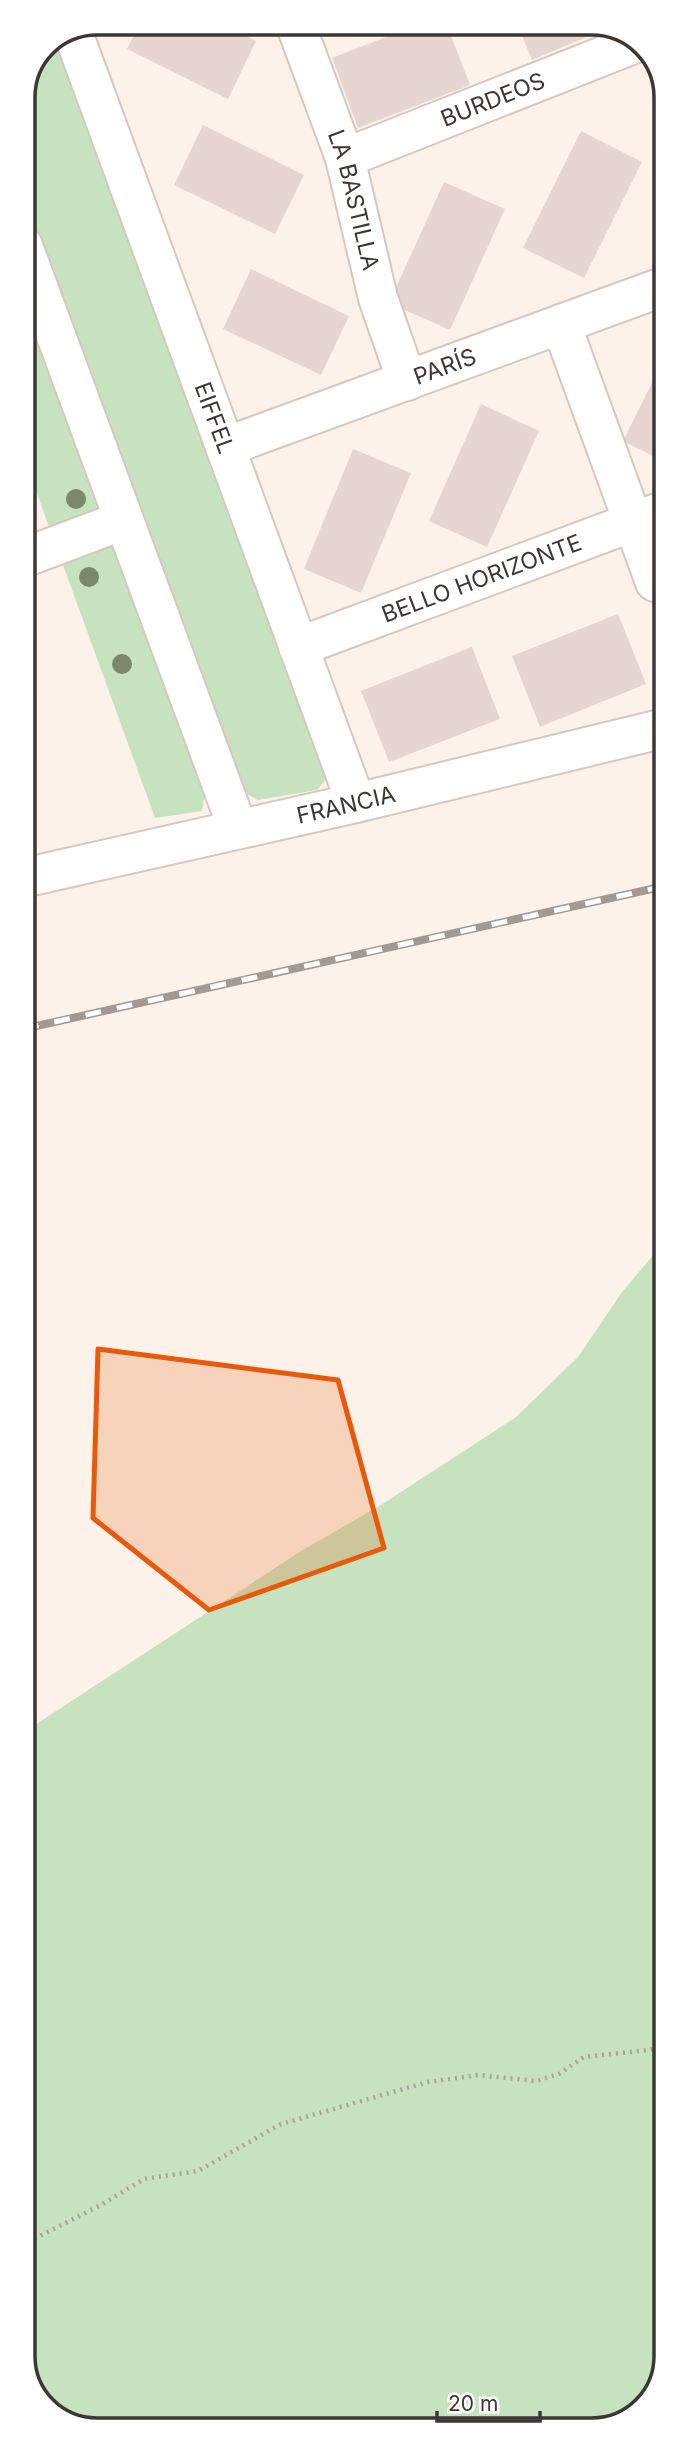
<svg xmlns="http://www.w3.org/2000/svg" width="689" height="2453" viewBox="0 0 689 2453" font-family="Inter,sans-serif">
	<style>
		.green { fill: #c7e2be }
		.building { fill: #e7d5d1 }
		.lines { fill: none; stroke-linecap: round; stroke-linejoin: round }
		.minor-casing { stroke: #d6c8be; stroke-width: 42 }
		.path { stroke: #aba29b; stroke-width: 4.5; stroke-dasharray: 2 5; stroke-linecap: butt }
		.minor { stroke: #fff; stroke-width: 38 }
		.rail-casing { stroke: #a29993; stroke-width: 8 }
		.rail { stroke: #fff; stroke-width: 5; stroke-dasharray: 16; stroke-linecap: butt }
		.tree { fill: #7c886b }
		.marked { fill: #e8590c; fill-opacity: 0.2; stroke: #e8590c; stroke-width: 5; stroke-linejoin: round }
		.labels { text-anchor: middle; stroke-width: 5; stroke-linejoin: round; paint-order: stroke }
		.street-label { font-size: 23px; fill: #3d3733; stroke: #fff }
		.rim { fill: none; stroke: #3d3733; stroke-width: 3.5 }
	</style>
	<rect width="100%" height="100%" fill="#fdf2e9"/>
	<g class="green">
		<path d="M 61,37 L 333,771 L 317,790 L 258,800 L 238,789 L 23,201 L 23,97 L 45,44 Z"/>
		<path d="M 23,289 L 205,794 L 202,811 L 155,818 L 23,455 Z"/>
		<path d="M 666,1236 L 666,2356 L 651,2402 L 607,2429 L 88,2430 L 48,2412 L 24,2371 L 24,1732 L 301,1551 L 381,1505 L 516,1417 L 578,1357 L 622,1292 L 650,1259 Z"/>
	</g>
	<g class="building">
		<path d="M 140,23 L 221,23 L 256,41 L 228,99 L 127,49 Z"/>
		<path d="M 422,23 L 446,23 L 470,85 L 358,128 L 332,58 Z"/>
		<path d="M 517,23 L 601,23 L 610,27 L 532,60 Z"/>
		<path d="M 203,125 L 304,175 L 275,234 L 174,185 Z"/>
		<path d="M 581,131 L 642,162 L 584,278 L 523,248 Z"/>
		<path d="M 665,176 L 665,201 L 655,196 Z"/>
		<path d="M 444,182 L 505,209 L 450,330 L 389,303 Z"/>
		<path d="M 251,269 L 349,316 L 321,375 L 223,329 Z"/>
		<path d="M 665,357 L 665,462 L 623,441 Z"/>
		<path d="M 481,404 L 539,431 L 487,547 L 429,521 Z"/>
		<path d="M 353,449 L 411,473 L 361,593 L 304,569 Z"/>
		<path d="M 618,614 L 646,684 L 540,727 L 512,656 Z"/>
		<path d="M 472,647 L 500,719 L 389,762 L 361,691 Z"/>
	</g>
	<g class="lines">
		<defs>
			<g id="minor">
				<path id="s1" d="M 295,23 L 345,158 L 378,298 L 407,381"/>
				<path id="s2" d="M 73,33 L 356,803"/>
				<path id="s3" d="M 345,158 L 641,41"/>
				<path d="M 23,246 L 238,829"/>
				<path d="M 561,324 L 655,582 L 665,578"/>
				<path id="s4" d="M 225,447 L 665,286"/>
				<path d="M 23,558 L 124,520"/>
				<path id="s5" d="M 298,647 L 665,510"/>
				<path id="s6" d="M 23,878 L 356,803 L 665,728"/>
			</g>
		</defs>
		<use href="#minor" class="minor-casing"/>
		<path class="path" d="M 24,2248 L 32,2240 L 101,2205 L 144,2179 L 198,2171 L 281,2124 L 428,2082 L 478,2075 L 536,2081 L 559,2074 L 584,2057 L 649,2050 L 666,2046"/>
		<use href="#minor" class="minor"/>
		<defs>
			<path id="rail" d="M 23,1029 L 665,886"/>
		</defs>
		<use href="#rail" class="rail-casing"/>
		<use href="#rail" class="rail"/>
	</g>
	<g class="tree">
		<circle cx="76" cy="499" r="10"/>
		<circle cx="89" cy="577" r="10"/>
		<circle cx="122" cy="664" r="10"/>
	</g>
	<path class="marked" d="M 98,1349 L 338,1380 L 384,1548 L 209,1610 L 93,1518 Z"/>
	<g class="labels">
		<g class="street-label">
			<text dy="8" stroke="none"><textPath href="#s3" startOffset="159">BURDEOS</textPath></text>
			<text dy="8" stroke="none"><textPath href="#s1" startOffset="187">LA BASTILLA</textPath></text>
			<text dy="8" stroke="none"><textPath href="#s4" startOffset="234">PARÍS</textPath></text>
			<text dy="8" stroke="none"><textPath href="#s2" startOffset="410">EIFFEL</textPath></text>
			<text dy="8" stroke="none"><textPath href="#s5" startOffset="196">BELLO HORIZONTE</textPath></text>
			<text dy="8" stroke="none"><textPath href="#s6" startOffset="331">FRANCIA</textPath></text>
		</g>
	</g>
	<path d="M0 0H689V2453H0ZM97 35H592A62 62 0 0 1 654 97V2356A62 62 0 0 1 592 2418H97A62 62 0 0 1 35 2356V97A62 62 0 0 1 97 35Z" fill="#fff" fill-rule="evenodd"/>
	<path class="rim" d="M97 35H592A62 62 0 0 1 654 97V2356A62 62 0 0 1 592 2418H97A62 62 0 0 1 35 2356V97A62 62 0 0 1 97 35Z"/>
	<path d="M437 2411v10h103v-10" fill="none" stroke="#3d3733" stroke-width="3.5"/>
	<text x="448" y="2411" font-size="21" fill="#3d3733" stroke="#ffffff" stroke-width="5" paint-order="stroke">20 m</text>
</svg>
